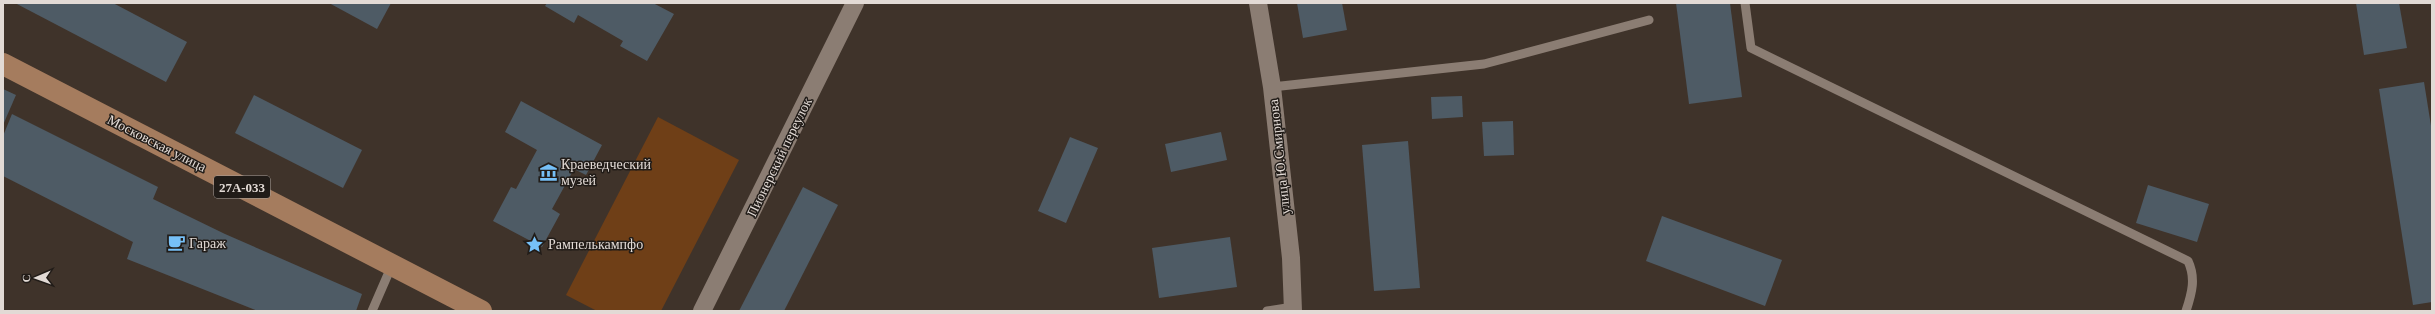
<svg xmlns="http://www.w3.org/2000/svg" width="2435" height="314" viewBox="0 0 2435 314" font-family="Georgia,serif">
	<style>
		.green { fill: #6f3f17 }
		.building { fill: #4e5b65 }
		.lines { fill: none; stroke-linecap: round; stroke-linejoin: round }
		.service { stroke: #8b7d73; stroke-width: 9 }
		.minor { stroke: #8b7d73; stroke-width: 18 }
		.primary { stroke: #a57c5e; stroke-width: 22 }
		.labels { text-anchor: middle; stroke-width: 3; stroke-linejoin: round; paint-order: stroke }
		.shield { fill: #211c18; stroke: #a8a19c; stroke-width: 1 }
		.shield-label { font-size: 13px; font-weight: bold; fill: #e2dad5 }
		.street-label { font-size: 14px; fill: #e2dad5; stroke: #211c18 }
		.poi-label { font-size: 14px; fill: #e2dad5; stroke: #211c18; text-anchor: start }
	</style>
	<rect width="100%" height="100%" fill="#3f332a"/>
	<path class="green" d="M 658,117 L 739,160 L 661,311 L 597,311 L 566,295 Z"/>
	<g class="building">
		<path d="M 15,3 L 113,3 L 187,42 L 166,82 Z"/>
		<path d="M 329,3 L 391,3 L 377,29 Z"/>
		<path d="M 547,3 L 653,3 L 674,14 L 647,61 L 620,46 L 623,41 L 578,15 L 574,23 L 545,6 Z"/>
		<path d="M 1297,3 L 1342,3 L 1347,30 L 1303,38 Z"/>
		<path d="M 1676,3 L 1730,3 L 1742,97 L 1689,104 Z"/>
		<path d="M 2356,3 L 2399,3 L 2407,48 L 2364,55 Z"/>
		<path d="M 2424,82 L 2432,132 L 2432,302 L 2413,305 L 2379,89 Z"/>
		<path d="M 3,89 L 16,95 L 3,125 Z"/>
		<path d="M 254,95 L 362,150 L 343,188 L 235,133 Z"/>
		<path d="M 1462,96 L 1463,117 L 1432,119 L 1431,97 Z"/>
		<path d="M 521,101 L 602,145 L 586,175 L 574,169 L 552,209 L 560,214 L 542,247 L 493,221 L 511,187 L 516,189 L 537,150 L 505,132 Z"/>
		<path d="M 12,114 L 158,187 L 153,199 L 225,234 L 362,294 L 356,311 L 258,311 L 127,259 L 133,242 L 3,176 L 3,136 Z"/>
		<path d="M 1513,121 L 1514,155 L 1484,156 L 1482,122 Z"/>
		<path d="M 1221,132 L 1227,160 L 1171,172 L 1165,144 Z"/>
		<path d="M 1070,137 L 1098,148 L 1066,223 L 1038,211 Z"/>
		<path d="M 1408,141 L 1420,288 L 1374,291 L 1362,145 Z"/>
		<path d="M 2148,185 L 2209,204 L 2197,242 L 2136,223 Z"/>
		<path d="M 803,187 L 838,205 L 784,311 L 739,311 Z"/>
		<path d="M 1662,216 L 1782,260 L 1765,306 L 1646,261 Z"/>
		<path d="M 1230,237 L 1237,287 L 1159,298 L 1152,248 Z"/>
	</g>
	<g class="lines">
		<g class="service">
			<path d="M 1745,3 L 1751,48 L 2188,261 C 2196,278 2192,293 2186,311"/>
			<path d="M 1272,87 L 1484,64 L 1649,20"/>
			<path d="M 372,311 L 392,265"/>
			<path d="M 1267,311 L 1293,307"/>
		</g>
		<g class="minor">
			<path d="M 1258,3 L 1272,87 L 1291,258 L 1293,311"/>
			<path d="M 702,311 L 855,3"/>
		</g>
		<path class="primary" d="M 3,64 L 481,311"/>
	</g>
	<defs>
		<symbol id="museum-bare" viewBox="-9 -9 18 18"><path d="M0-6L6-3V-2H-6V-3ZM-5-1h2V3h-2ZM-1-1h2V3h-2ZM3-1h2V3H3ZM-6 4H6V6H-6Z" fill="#76c0f7" stroke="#211c18" stroke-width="2.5" paint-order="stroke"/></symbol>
		<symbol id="cafe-bare" viewBox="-9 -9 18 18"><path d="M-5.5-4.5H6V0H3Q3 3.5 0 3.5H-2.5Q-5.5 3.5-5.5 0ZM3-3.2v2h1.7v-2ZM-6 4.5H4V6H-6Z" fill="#76c0f7" stroke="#211c18" stroke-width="2.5" paint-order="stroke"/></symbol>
		<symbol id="sight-bare" viewBox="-9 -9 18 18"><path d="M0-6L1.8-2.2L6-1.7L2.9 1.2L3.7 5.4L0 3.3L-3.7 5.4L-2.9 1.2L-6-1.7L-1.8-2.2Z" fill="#76c0f7" stroke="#211c18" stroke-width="2.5" paint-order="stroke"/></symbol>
	</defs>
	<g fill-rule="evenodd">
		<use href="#museum-bare" x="536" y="160" width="25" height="25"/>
		<use href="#cafe-bare" x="164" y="230" width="25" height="25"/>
		<use href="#sight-bare" x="522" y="232" width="25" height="25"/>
	</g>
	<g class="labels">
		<rect class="shield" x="214" y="176" width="56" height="22" rx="3"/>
		<g class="shield-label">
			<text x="242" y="192">27А-033</text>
		</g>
		<g class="street-label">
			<text transform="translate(157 143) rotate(27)" y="5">Московская улица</text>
			<text transform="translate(779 157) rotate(-64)" y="5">Пионерский переулок</text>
			<text transform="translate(1279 157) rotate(-96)" y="5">улица Ю.Смирнова</text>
		</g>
		<g class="poi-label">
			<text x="561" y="169">Краеведческий<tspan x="561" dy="16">музей</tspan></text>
			<text x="189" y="248">Гараж</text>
			<text x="548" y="249">Рампелькампфо</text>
		</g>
	</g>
	<rect width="2435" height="314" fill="none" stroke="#e2dad5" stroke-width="8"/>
	<g transform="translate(36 278) rotate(268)" stroke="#211c18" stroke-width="3" paint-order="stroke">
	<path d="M0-3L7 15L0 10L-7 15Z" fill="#e2dad5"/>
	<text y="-6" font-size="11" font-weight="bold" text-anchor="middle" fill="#e2dad5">С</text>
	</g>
</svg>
